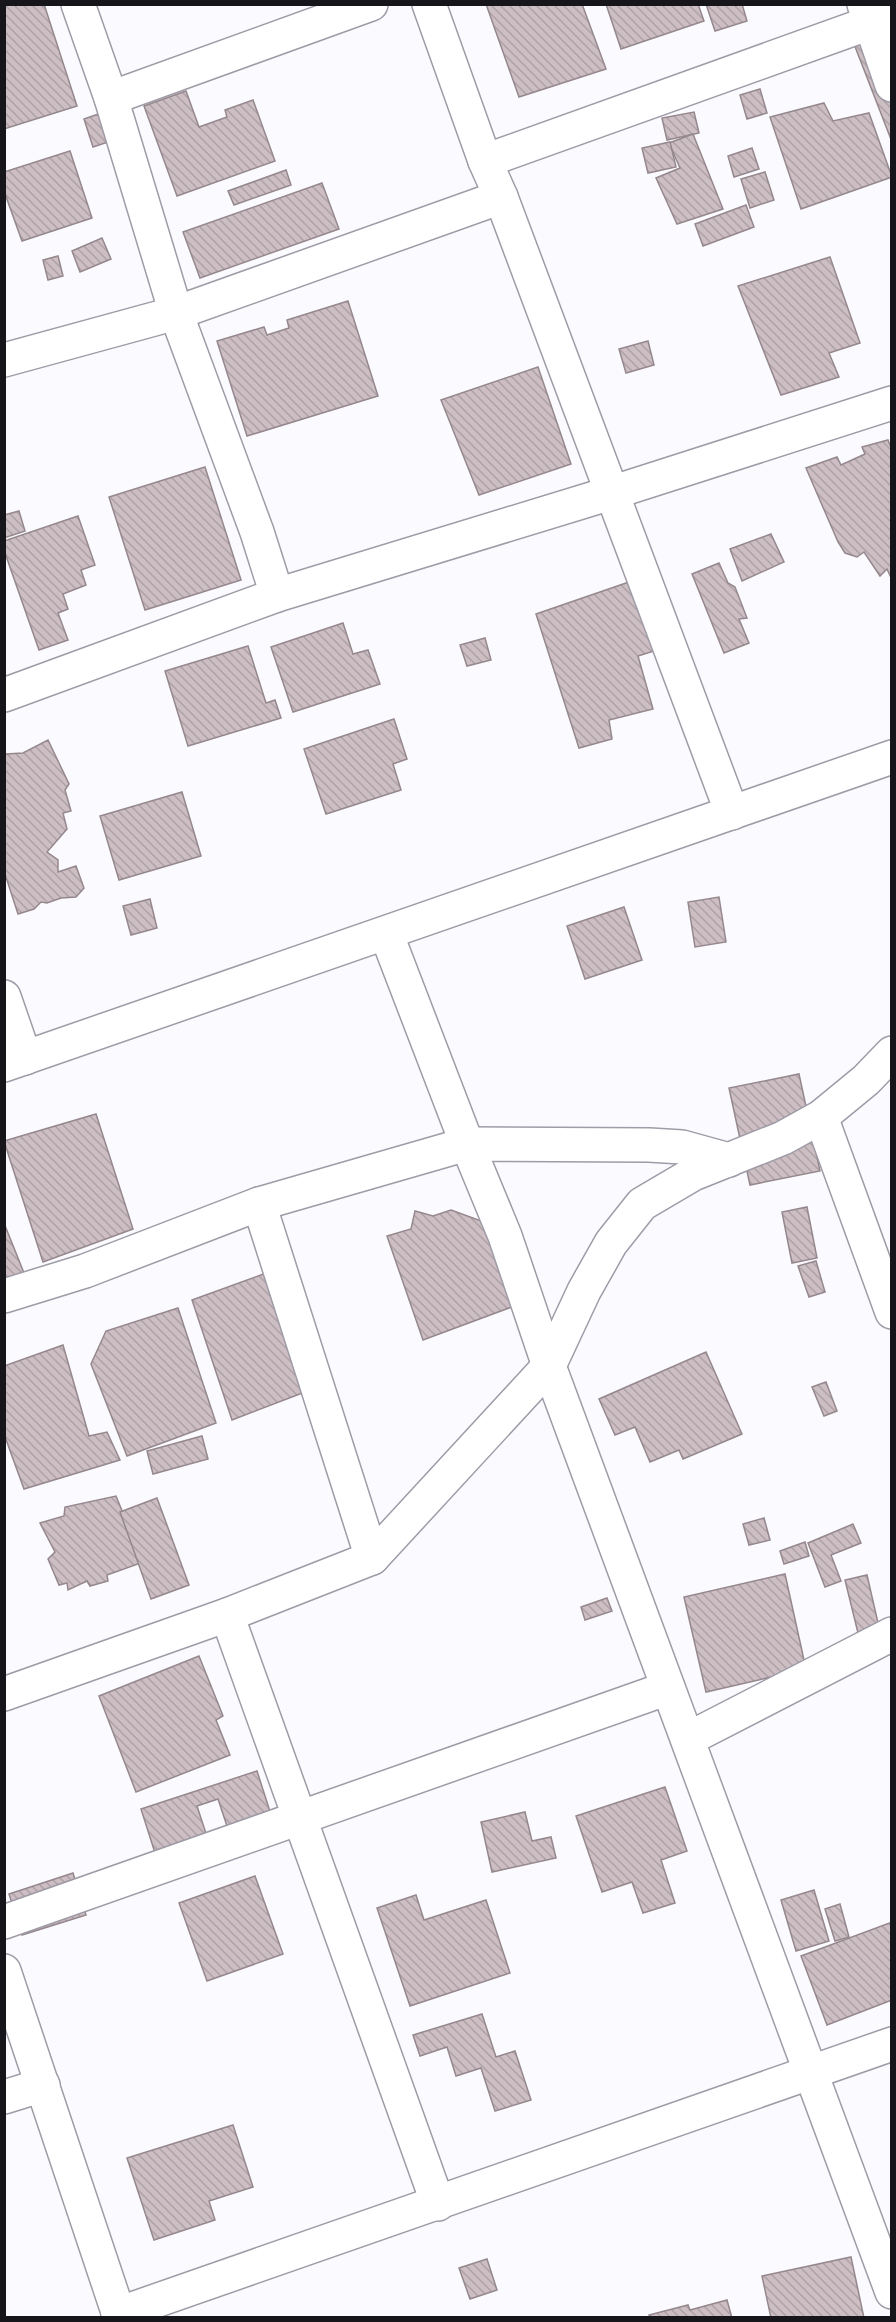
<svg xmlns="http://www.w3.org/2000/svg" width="896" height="2322" viewBox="0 0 896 2322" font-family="'PT Serif',serif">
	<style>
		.building { fill: url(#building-back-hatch); stroke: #95888d; stroke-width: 1.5 }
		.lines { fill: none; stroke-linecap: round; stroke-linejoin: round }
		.minor-casing { stroke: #9f9ba7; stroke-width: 36 }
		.minor { stroke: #fff; stroke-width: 33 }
	</style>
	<defs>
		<pattern id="building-back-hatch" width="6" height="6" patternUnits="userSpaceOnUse" patternTransform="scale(1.5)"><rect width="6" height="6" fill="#ccbec3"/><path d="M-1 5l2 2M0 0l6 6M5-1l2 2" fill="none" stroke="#aea2a7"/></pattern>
	</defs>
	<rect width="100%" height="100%" fill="#fbfaff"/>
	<g class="building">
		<path d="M 4,4 L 44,4 L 77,106 L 4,129 Z"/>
		<path d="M 486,4 L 582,4 L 606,69 L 519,97 Z"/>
		<path d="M 606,4 L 698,4 L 704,21 L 621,49 Z"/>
		<path d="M 706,4 L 742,4 L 747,21 L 715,31 Z"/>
		<path d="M 892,31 L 892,142 L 854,44 Z"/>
		<path d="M 760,89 L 767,113 L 747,119 L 740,95 Z"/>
		<path d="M 186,91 L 199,127 L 227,117 L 225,110 L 253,100 L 275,161 L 177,196 L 144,106 Z"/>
		<path d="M 824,103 L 833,121 L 869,113 L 892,177 L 801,209 L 770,117 Z"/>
		<path d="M 107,111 L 117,139 L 93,147 L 84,119 Z"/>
		<path d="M 694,112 L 699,133 L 667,140 L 662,118 Z"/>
		<path d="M 693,134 L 723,209 L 677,224 L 656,178 L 680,168 L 669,143 Z"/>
		<path d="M 670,142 L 676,167 L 648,173 L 642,148 Z"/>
		<path d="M 752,148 L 759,169 L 734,177 L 728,156 Z"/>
		<path d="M 70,151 L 92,218 L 22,241 L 4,191 L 4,172 Z"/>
		<path d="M 286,170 L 291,185 L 234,205 L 228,191 Z"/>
		<path d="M 765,172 L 774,200 L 750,208 L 741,179 Z"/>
		<path d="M 322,183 L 339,229 L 200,278 L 183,232 Z"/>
		<path d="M 746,205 L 754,227 L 703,246 L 695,224 Z"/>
		<path d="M 102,238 L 111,259 L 80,272 L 72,251 Z"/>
		<path d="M 58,256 L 63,276 L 48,280 L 43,260 Z"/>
		<path d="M 830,257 L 860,343 L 829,353 L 839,377 L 781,395 L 738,286 Z"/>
		<path d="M 348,301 L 378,396 L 247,436 L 217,341 L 264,327 L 267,335 L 289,328 L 287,320 Z"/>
		<path d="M 648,341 L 654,365 L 626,373 L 619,349 Z"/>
		<path d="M 538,367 L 571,464 L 479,495 L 441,400 Z"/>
		<path d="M 888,440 L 892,450 L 892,580 L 887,569 L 880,576 L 864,552 L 857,557 L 845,553 L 838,542 L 806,468 L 837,457 L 841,465 L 865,454 L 862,447 Z"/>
		<path d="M 205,467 L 241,580 L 145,610 L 109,497 Z"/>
		<path d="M 19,511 L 25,531 L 4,538 L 4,515 Z"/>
		<path d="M 78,516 L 95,565 L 81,570 L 86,585 L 63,594 L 68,609 L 58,613 L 68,640 L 39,650 L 4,550 L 4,541 Z"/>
		<path d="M 771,534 L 784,562 L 742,581 L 730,549 Z"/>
		<path d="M 719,563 L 728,583 L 735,587 L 747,618 L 739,619 L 749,643 L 724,653 L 692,574 Z"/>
		<path d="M 629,582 L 657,650 L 638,656 L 653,709 L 609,720 L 612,739 L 579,748 L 536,614 Z"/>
		<path d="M 343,623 L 353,654 L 368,650 L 380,684 L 293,712 L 271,647 Z"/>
		<path d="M 485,638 L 491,660 L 467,666 L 460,645 Z"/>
		<path d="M 248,646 L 266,703 L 275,700 L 281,718 L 188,746 L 165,671 Z"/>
		<path d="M 394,719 L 407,759 L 393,764 L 401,790 L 326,814 L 304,749 Z"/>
		<path d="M 48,740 L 69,784 L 65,790 L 71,811 L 63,813 L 67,829 L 47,852 L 58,860 L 58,872 L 76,866 L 84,888 L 76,897 L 61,898 L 47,903 L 41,902 L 34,909 L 18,914 L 4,871 L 4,759 L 6,754 L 23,753 Z"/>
		<path d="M 182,792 L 201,856 L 119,880 L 100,816 Z"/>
		<path d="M 719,897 L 726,942 L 695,947 L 688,902 Z"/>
		<path d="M 150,899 L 157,928 L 131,935 L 123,906 Z"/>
		<path d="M 624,907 L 642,960 L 585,979 L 567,926 Z"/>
		<path d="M 799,1074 L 820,1171 L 750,1185 L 729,1088 Z"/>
		<path d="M 96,1114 L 133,1229 L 43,1262 L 4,1141 Z"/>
		<path d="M 807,1207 L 817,1258 L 792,1263 L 782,1212 Z"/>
		<path d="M 451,1210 L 484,1222 L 517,1305 L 423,1340 L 387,1236 L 411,1229 L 415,1211 L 433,1216 Z"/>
		<path d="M 4,1223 L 24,1273 L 4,1279 Z"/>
		<path d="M 816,1261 L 825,1292 L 809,1297 L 798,1266 Z"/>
		<path d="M 269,1272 L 318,1387 L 232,1420 L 192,1300 Z"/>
		<path d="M 178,1308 L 216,1423 L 127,1456 L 91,1364 L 106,1331 Z"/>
		<path d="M 63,1345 L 89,1436 L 107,1432 L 120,1460 L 24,1489 L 4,1434 L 4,1366 Z"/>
		<path d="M 706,1352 L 742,1434 L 683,1459 L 679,1450 L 650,1462 L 635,1427 L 615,1435 L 599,1399 Z"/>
		<path d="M 826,1382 L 837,1411 L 824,1416 L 812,1387 Z"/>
		<path d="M 202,1436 L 208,1459 L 153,1474 L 147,1451 Z"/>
		<path d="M 116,1496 L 141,1557 L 138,1564 L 107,1575 L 108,1581 L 90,1586 L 87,1581 L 68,1590 L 67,1583 L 59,1585 L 48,1559 L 55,1552 L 40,1523 L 64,1516 L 65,1507 Z"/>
		<path d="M 157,1498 L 189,1585 L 151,1599 L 120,1512 Z"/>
		<path d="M 764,1518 L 770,1540 L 749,1545 L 743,1524 Z"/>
		<path d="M 853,1524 L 861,1543 L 831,1555 L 841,1581 L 825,1587 L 808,1543 Z"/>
		<path d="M 805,1542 L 809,1556 L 784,1564 L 780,1551 Z"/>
		<path d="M 785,1574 L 806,1669 L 706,1692 L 684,1597 Z"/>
		<path d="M 867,1575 L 881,1636 L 860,1641 L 845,1580 Z"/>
		<path d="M 607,1598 L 612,1611 L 585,1620 L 581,1607 Z"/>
		<path d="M 199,1656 L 223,1716 L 216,1720 L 230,1755 L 136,1792 L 99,1696 Z"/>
		<path d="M 257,1771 L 274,1824 L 231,1838 L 218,1799 L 197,1806 L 214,1858 L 162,1875 L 141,1809 Z"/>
		<path d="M 665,1787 L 687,1851 L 661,1860 L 675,1903 L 643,1913 L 632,1882 L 602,1892 L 576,1816 Z"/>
		<path d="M 525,1812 L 532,1841 L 551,1837 L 556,1858 L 492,1872 L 481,1822 Z"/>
		<path d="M 73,1873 L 86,1915 L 22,1935 L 9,1894 Z"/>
		<path d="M 255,1876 L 283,1954 L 207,1981 L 179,1903 Z"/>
		<path d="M 814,1890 L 829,1941 L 796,1951 L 781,1900 Z"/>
		<path d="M 416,1895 L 424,1920 L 486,1900 L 510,1973 L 410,2006 L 377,1908 Z"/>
		<path d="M 840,1904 L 849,1937 L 835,1941 L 825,1909 Z"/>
		<path d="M 892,1922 L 892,2000 L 827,2025 L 801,1956 Z"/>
		<path d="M 482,2014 L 496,2057 L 515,2051 L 531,2100 L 495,2111 L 481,2068 L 456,2076 L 447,2047 L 420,2056 L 413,2035 Z"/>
		<path d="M 233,2125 L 253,2187 L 209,2201 L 215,2220 L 154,2240 L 127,2158 Z"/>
		<path d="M 851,2257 L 864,2318 L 771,2318 L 762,2276 Z"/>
		<path d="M 487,2259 L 497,2290 L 470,2299 L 459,2268 Z"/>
		<path d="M 727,2300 L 732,2318 L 650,2318 L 649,2315 L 688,2305 L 690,2310 Z"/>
	</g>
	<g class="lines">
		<defs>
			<g id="minor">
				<path d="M 78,4 L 111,98 L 176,313 L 257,532 L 277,595"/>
				<path d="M 429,4 L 485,161 L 501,197 L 732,813"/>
				<path d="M 864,4 L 892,85"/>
				<path d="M 111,98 L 371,4"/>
				<path d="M 485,161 L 892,15"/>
				<path d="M 4,360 L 176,313 L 501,197"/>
				<path d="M 4,695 L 277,595 L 611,493 L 892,403"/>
				<path d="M 386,933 L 467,1144 L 505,1236 L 549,1366 L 892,2292"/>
				<path d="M 4,997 L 25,1058"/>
				<path d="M 4,1065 L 892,757"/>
				<path d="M 821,1117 L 892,1312"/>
				<path d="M 259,1204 L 372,1558"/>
				<path d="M 4,1296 L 85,1271 L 259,1204 L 467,1144 L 649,1145 L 682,1147 L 729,1160"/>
				<path d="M 227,1615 L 438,2204"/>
				<path d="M 4,1694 L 227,1615 L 372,1558 L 549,1366 L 584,1291 L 611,1243 L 642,1204 L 693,1174 L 783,1138 L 821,1117 L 866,1080 L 892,1053"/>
				<path d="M 688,1739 L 892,1634"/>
				<path d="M 4,1922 L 668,1688"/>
				<path d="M 4,1971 L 120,2318"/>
				<path d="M 4,2097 L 43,2085"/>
				<path d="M 118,2314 L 892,2044"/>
			</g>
		</defs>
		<use href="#minor" class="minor-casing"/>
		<use href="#minor" class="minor"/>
	</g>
	<rect width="896" height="2322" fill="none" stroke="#161519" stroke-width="12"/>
</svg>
